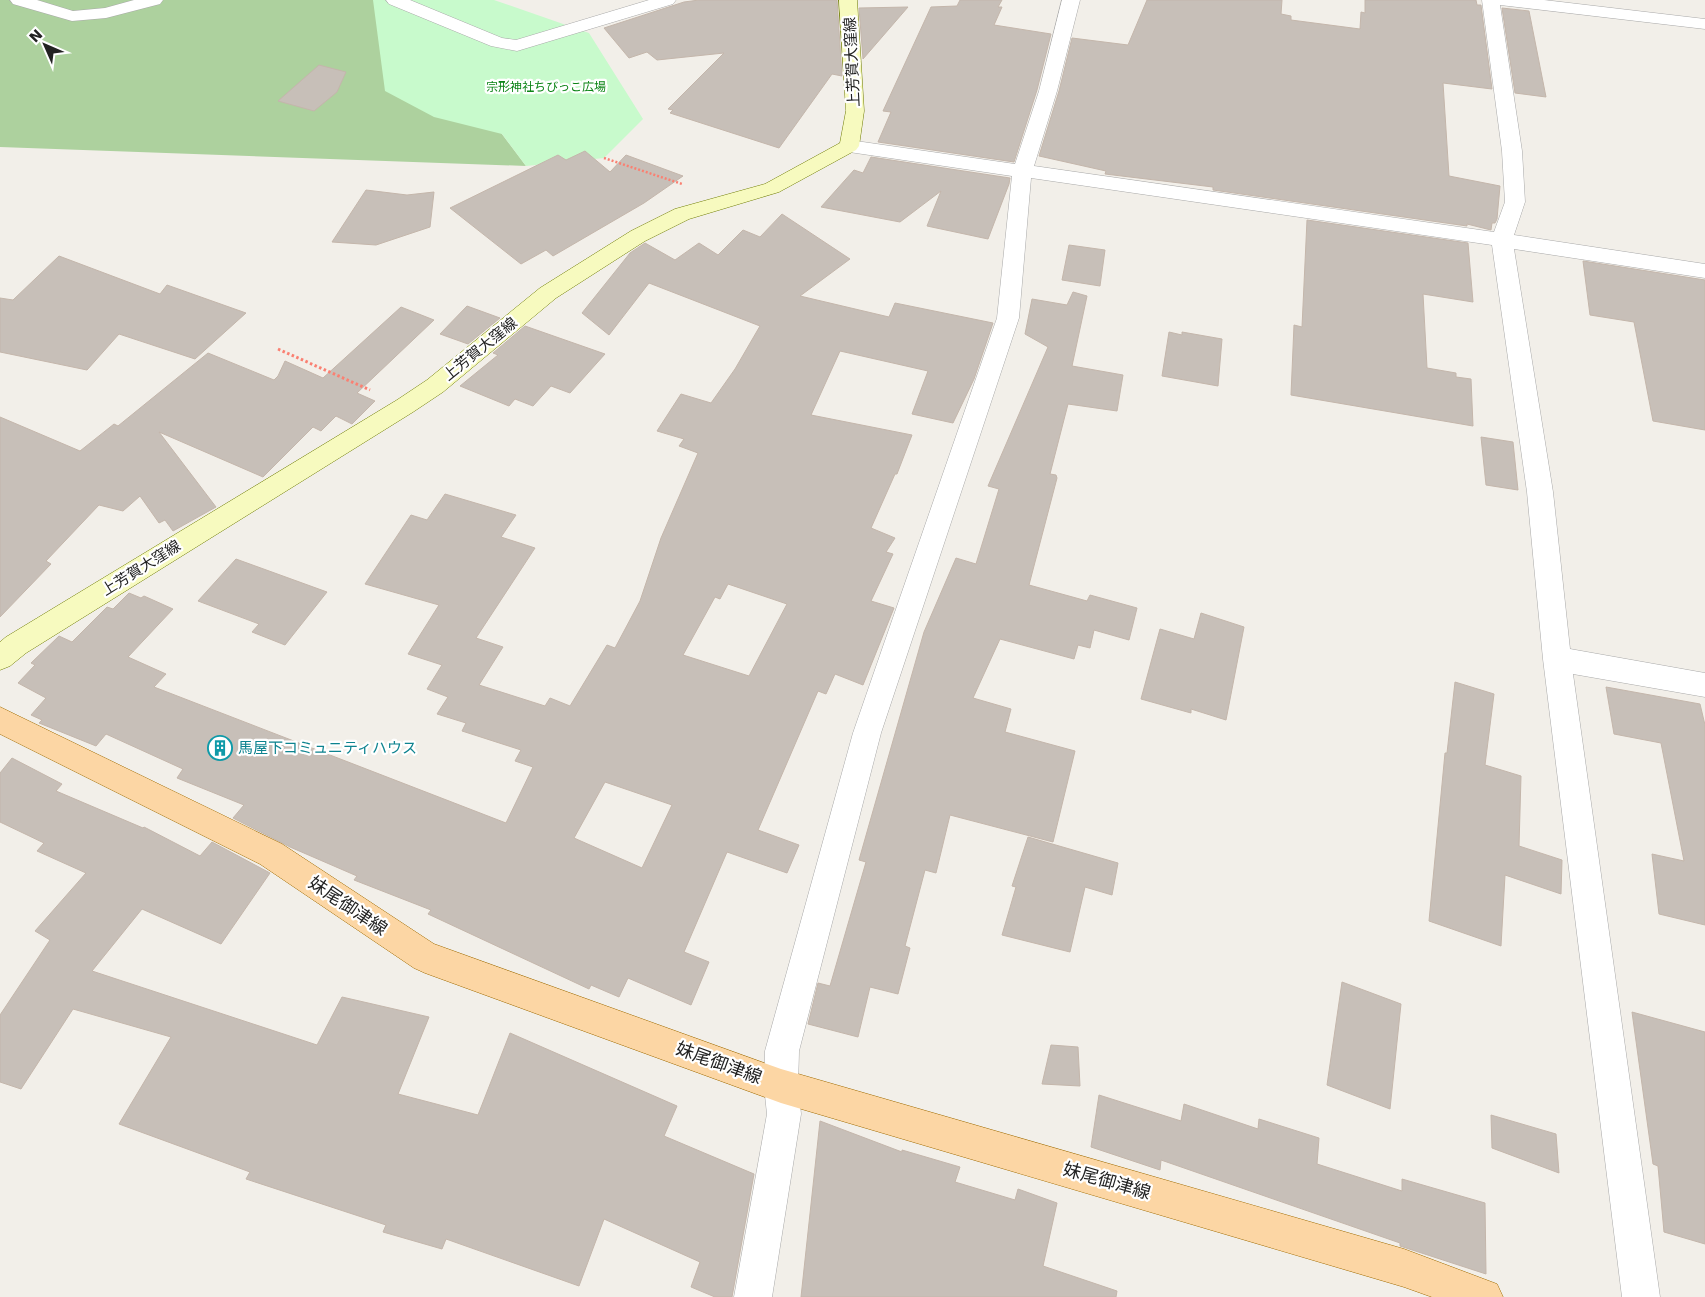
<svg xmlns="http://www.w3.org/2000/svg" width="1705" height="1297" viewBox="0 0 1705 1297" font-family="'DejaVu Sans','Noto Sans JP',sans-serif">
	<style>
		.forest { fill: #add19e }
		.park { fill: #c8facc }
		.building { fill: #c7bfb8; stroke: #c4b6ab; fill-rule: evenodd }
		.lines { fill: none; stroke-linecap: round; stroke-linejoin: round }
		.street-casing { stroke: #a9a9a9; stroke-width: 1 }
		.secondary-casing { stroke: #707d05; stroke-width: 1 }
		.primary-casing { stroke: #a06b00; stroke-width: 1 }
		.path-far1 { stroke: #fa8072; stroke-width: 2.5; stroke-dasharray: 2 2; stroke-linecap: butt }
		.path { stroke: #fa8072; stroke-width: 3; stroke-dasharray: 2.5 2.5; stroke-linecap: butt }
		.street { fill: #fff; fill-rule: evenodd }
		.secondary { fill: #f7fabf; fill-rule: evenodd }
		.primary { fill: #fcd6a4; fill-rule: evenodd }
		.labels { text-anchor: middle; stroke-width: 4.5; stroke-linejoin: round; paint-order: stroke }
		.far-park-label { font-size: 12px; fill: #0c8416; stroke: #fff }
		.street-label { font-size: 15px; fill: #222; stroke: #fff }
		.culture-label { font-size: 15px; fill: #0d838f; stroke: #fff; text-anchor: start }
		.near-street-label { font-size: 18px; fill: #222; stroke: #fff }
	</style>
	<rect width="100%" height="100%" fill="#f2efe9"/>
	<path class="forest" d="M 0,0 L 401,0 L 526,166 L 0,147 Z"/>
	<path class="park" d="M 373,0 L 494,0 L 589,33 L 643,119 L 604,158 L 526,166 L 502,134 L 434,117 L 385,91 Z"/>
	<g class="building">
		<path d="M 699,0 L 837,0 L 842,76 L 832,74 L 779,148 L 670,113 L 673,110 L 668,109 L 724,53 L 657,60 L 647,52 L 629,58 L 604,28 L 684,2 Z"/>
		<path d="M 960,0 L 1002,0 L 998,7 L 1002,7 L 994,25 L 1051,34 L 1037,90 L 1014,162 L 878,142 L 891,112 L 883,111 L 931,7 L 957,6 Z"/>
		<path d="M 1147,0 L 1282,0 L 1281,14 L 1291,16 L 1291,20 L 1360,29 L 1361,12 L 1365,13 L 1365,0 L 1476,0 L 1477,5 L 1481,5 L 1492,89 L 1443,83 L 1449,176 L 1500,186 L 1497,219 L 1495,223 L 1492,223 L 1491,230 L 1467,224 L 1467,226 L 1213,190 L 1213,187 L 1105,174 L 1106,171 L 1039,156 L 1059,91 L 1072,38 L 1128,45 Z"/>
		<path d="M 908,7 L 863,59 L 859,8 Z"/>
		<path d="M 1502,8 L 1529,11 L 1546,97 L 1515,93 Z"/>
		<path d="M 319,65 L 346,72 L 337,92 L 314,111 L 278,101 Z"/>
		<path d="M 585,151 L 610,172 L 626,155 L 683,176 L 644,203 L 553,256 L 546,250 L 521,264 L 450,208 L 558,155 L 566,160 Z"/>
		<path d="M 871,157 L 1010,178 L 1009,184 L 988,239 L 927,226 L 941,191 L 900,222 L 821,207 L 854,170 L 863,173 Z"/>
		<path d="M 366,190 L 407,195 L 434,192 L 430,227 L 376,245 L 332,242 Z"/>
		<path d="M 782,214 L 850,259 L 800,296 L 889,317 L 895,303 L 993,323 L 974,379 L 953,423 L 912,414 L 928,371 L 840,351 L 811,415 L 912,435 L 897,474 L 895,474 L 871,528 L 895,538 L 886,552 L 893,554 L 871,601 L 894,608 L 863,685 L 835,674 L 826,694 L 818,691 L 758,830 L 799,845 L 787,873 L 727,852 L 684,952 L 709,962 L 691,1005 L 628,978 L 619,997 L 591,985 L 589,989 L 428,914 L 431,910 L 354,880 L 357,876 L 290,847 L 233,818 L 244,805 L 177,778 L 183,769 L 106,734 L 96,746 L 39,723 L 42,720 L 31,715 L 46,698 L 18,683 L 35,665 L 31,663 L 59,636 L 72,642 L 107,607 L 113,609 L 129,593 L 141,598 L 144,596 L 173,609 L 128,657 L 166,674 L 154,687 L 506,823 L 533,767 L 515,761 L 521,750 L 462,731 L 466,723 L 437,714 L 448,697 L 427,689 L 442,665 L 408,654 L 439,605 L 365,584 L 411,515 L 427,520 L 445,494 L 516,515 L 501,537 L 535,548 L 476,638 L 503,647 L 479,685 L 545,706 L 550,698 L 570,706 L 607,645 L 615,648 L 640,601 L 661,538 L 698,453 L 679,446 L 684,439 L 657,431 L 681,394 L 711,403 L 735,369 L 760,326 L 649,283 L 609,335 L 582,313 L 630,253 L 645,243 L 675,260 L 699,243 L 718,255 L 743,230 L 760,237 ZM 728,584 L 787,604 L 749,676 L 683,655 L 715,597 L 720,599 ZM 605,782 L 672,805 L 642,868 L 574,838 Z"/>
		<path d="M 1307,220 L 1468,243 L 1473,302 L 1423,294 L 1427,368 L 1456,373 L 1456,377 L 1471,379 L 1473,426 L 1291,395 L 1294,325 L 1302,327 Z"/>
		<path d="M 1069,245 L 1105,250 L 1100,286 L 1062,280 Z"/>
		<path d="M 59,256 L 160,294 L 167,285 L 246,313 L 195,359 L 119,334 L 87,370 L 0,352 L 0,298 L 13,300 Z"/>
		<path d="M 1583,261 L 1705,280 L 1705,430 L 1653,421 L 1634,322 L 1590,315 Z"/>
		<path d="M 1073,292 L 1087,296 L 1072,366 L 1123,375 L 1117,411 L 1068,404 L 1050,474 L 1056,475 L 1057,478 L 1029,585 L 1087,601 L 1090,595 L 1137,608 L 1129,640 L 1094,630 L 1090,648 L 1078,645 L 1074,659 L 1000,639 L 973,698 L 1011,709 L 1005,732 L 1075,751 L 1053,842 L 950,815 L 936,873 L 925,870 L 905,946 L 910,948 L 898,994 L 870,987 L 858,1037 L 808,1024 L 818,983 L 830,986 L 866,862 L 859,860 L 924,632 L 956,558 L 976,564 L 999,489 L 988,486 L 1048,347 L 1025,334 L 1032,299 L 1067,305 Z"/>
		<path d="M 467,306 L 500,318 L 468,344 L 440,334 Z"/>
		<path d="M 401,307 L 434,320 L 357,393 L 375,401 L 352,424 L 336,416 L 321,431 L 313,427 L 263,477 L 159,432 L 216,507 L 173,531 L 165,520 L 159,523 L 140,496 L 123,511 L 99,505 L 46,561 L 51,564 L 0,617 L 0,417 L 80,451 L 114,424 L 118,426 L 208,353 L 274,380 L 278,376 L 285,361 L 323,378 Z"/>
		<path d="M 525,326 L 605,354 L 570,393 L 551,386 L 533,406 L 515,399 L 509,406 L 460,386 L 498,355 L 493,353 Z"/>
		<path d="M 1169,332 L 1182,335 L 1182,332 L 1222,339 L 1218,386 L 1162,376 Z"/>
		<path d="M 1481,437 L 1513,442 L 1518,490 L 1486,485 Z"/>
		<path d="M 236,559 L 327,592 L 285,645 L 252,632 L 259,624 L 198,601 Z"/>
		<path d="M 1201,613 L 1244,627 L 1226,720 L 1191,709 L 1191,713 L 1141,699 L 1160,629 L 1194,639 Z"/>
		<path d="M 1455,682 L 1494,694 L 1485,765 L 1521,776 L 1519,846 L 1562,860 L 1561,894 L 1505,875 L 1501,946 L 1429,921 L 1445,753 L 1447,753 Z"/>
		<path d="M 1606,687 L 1700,704 L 1705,725 L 1705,925 L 1659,914 L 1652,854 L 1684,861 L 1661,743 L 1614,734 Z"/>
		<path d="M 12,758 L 62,784 L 56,791 L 143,828 L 144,827 L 200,856 L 212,842 L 270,873 L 221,944 L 142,909 L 92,971 L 317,1045 L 342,997 L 429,1017 L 398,1094 L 478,1115 L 510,1033 L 677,1106 L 664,1136 L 754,1174 L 732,1297 L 715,1297 L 691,1287 L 700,1262 L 604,1219 L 579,1286 L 446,1239 L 442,1249 L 383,1232 L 386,1225 L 246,1179 L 250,1172 L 119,1124 L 171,1037 L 73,1009 L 21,1089 L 0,1082 L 0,1015 L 50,940 L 35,931 L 86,873 L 37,851 L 44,843 L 0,822 L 0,773 Z"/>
		<path d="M 1028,837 L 1118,863 L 1112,895 L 1085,887 L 1070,952 L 1002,935 L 1016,887 L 1012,886 Z"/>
		<path d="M 1342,982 L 1401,1004 L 1390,1109 L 1327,1085 Z"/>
		<path d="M 1632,1012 L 1705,1032 L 1705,1244 L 1664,1232 L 1658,1166 L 1653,1164 Z"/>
		<path d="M 1051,1045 L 1078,1047 L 1080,1086 L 1042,1084 Z"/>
		<path d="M 1099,1095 L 1181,1121 L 1184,1104 L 1258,1129 L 1259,1119 L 1319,1138 L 1317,1164 L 1402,1191 L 1402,1179 L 1485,1203 L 1486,1274 L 1400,1246 L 1400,1243 L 1161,1160 L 1160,1170 L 1091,1147 Z"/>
		<path d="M 1491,1115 L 1556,1134 L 1559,1173 L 1492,1148 Z"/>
		<path d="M 820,1121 L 902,1152 L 902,1150 L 960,1167 L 955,1182 L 1015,1200 L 1018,1189 L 1057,1203 L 1043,1266 L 1117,1291 L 1116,1297 L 801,1297 Z"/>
	</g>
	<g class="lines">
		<defs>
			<g id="street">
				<path d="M 10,0 L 37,0 L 73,11 L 105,8 L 134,0 L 163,0 L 160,4 L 106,18 L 72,21 L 13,4 Z"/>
				<path d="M 386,0 L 410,0 L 502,38 L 516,40 L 649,0 L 676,0 L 673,4 L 517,51 L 491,46 L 389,4 Z"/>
				<path d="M 1062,0 L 1080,0 L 1057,91 L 1034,166 L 1494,232 L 1505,202 L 1502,151 L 1482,0 L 1544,0 L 1705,19 L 1705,29 L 1500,5 L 1522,151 L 1525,202 L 1514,235 L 1705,264 L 1705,278 L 1514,249 L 1553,492 L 1570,649 L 1705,673 L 1705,697 L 1573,674 L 1660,1297 L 1622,1297 L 1543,659 L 1527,492 L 1492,245 L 1031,178 L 1019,318 L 881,733 L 799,1051 L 798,1086 L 801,1114 L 772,1297 L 734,1297 L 767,1114 L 764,1086 L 765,1051 L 853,733 L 997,318 L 1012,176 L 849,152 L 842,150 L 839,146 L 842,142 L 849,140 L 1015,164 L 1039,91 Z"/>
			</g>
			<path id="secondary" d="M 839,0 L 857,0 L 864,111 L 859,146 L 856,150 L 779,192 L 689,219 L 645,241 L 556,298 L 443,392 L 413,412 L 26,653 L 10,666 L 0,670 L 0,642 L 6,637 L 397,400 L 427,380 L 540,288 L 631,231 L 675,209 L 765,184 L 840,143 L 846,111 Z"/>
			<path id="primary" d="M 0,707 L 282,844 L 434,944 L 781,1069 L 1404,1249 L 1497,1284 L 1503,1297 L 1432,1297 L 1404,1287 L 781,1103 L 425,973 L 414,968 L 260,864 L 0,734 Z"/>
		</defs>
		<use href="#street" class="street-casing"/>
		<use href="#secondary" class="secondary-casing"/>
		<use href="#primary" class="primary-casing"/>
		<path class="path-far1" d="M 604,158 L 682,184"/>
		<path class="path" d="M 278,349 L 370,390"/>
		<use href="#street" class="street"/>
		<use href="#secondary" class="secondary"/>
		<use href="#primary" class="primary"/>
	</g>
	<defs>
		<symbol id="building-ring" viewBox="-11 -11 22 22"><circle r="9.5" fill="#fff" stroke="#0f9aa8" stroke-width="1.5"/><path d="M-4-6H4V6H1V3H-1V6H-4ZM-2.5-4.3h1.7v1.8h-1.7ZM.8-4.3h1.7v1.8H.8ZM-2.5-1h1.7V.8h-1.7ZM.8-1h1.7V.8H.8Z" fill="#0f9aa8"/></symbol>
	</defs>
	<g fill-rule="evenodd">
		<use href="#building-ring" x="206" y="734" width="28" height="28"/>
	</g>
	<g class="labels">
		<g class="far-park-label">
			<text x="546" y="91">宗形神社ちびっこ広場</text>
		</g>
		<g class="street-label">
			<text transform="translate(852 62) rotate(-93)" y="5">上芳賀大窪線</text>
			<text transform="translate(480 349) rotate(-39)" y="5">上芳賀大窪線</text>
			<text transform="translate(141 568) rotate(-32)" y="5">上芳賀大窪線</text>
		</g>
		<g class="culture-label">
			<text x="238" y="753">馬屋下コミュニティハウス</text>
		</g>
		<g class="near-street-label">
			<text transform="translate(348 906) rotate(34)" y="6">妹尾御津線</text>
			<text transform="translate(719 1063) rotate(20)" y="6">妹尾御津線</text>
			<text transform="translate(1107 1181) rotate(16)" y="6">妹尾御津線</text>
		</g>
	</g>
	<g transform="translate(45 45) rotate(315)" stroke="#ffffff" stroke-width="4" paint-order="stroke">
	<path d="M0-4L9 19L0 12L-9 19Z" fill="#222222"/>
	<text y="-8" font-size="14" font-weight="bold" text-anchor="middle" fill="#222222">N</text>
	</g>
</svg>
